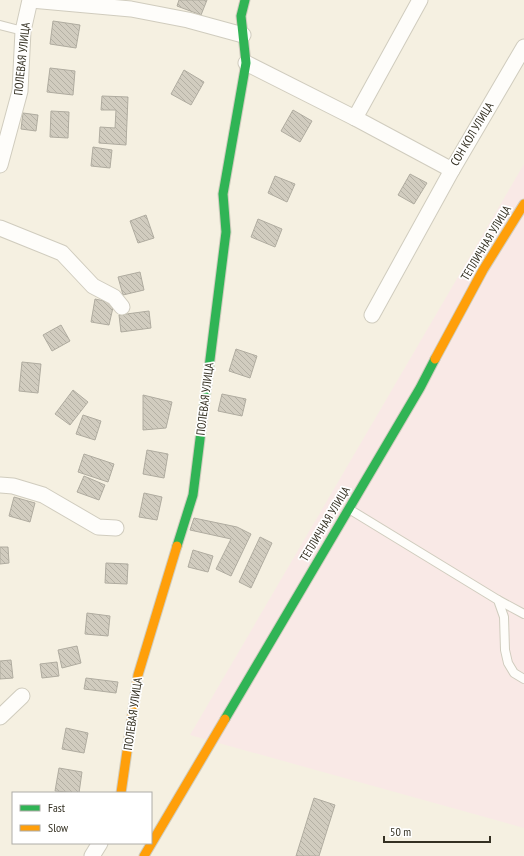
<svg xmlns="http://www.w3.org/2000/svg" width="524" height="856" viewBox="0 0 524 856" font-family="'PT Sans Narrow',sans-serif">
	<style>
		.industrial { fill: #f9e9e6 }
		.building { fill: url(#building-back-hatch); stroke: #b0aca0 }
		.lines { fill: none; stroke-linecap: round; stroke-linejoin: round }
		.lane-casing { stroke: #d0ccbe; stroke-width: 10 }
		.street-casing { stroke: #d0ccbe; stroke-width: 17 }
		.fast-casing { stroke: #d0ccbe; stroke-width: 11 }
		.slow-casing { stroke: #d0ccbe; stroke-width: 11 }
		.lane { stroke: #fefdfa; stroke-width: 8 }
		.street { stroke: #fefdfa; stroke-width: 15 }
		.fast { stroke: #30b455; stroke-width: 9 }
		.slow { stroke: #ff9f0a; stroke-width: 9 }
		.labels { text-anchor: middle; stroke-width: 3.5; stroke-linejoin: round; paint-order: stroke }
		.street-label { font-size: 12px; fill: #343022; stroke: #fff }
	</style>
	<defs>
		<pattern id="building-back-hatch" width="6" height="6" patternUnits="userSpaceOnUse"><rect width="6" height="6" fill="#d1ccbf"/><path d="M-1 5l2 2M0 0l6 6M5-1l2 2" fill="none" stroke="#b4b0a4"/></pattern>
	</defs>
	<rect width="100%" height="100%" fill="#f5f0e1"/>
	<path class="industrial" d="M 524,164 L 524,828 L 190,735 Z"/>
	<g class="building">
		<path d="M 179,0 L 207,0 L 201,15 L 177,6 Z"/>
		<path d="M 53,21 L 80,25 L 76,48 L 50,44 Z"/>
		<path d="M 50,68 L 75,71 L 73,95 L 47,92 Z"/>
		<path d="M 184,70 L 204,82 L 191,105 L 171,94 Z"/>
		<path d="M 102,96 L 128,97 L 126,145 L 99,143 L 100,127 L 115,128 L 116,110 L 101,110 Z"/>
		<path d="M 293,110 L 312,121 L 300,142 L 281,131 Z"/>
		<path d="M 51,111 L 69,112 L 68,138 L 50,137 Z"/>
		<path d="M 23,113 L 38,115 L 36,131 L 21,129 Z"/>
		<path d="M 93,147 L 112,150 L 110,168 L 91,166 Z"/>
		<path d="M 410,174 L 427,183 L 414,204 L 398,195 Z"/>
		<path d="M 275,176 L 295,184 L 287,202 L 268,193 Z"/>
		<path d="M 146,215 L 154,238 L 138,243 L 130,221 Z"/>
		<path d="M 258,219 L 282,229 L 275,247 L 251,237 Z"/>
		<path d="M 140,272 L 144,290 L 123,295 L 118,277 Z"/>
		<path d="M 95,299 L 114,303 L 109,325 L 91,322 Z"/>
		<path d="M 149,311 L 151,328 L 121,332 L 119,315 Z"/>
		<path d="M 61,325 L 70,341 L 52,351 L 43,335 Z"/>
		<path d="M 236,349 L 257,356 L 250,378 L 229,371 Z"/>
		<path d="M 22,362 L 41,364 L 38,393 L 19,391 Z"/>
		<path d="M 73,390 L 88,402 L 70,425 L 55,414 Z"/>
		<path d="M 222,394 L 246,399 L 242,416 L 218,411 Z"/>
		<path d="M 143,395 L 172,402 L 166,428 L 143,430 Z"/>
		<path d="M 83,415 L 101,421 L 95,440 L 76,434 Z"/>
		<path d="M 147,450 L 168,454 L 164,478 L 143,474 Z"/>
		<path d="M 84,454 L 114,464 L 108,482 L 78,472 Z"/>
		<path d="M 84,476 L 105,485 L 99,500 L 77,492 Z"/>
		<path d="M 144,493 L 162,497 L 157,520 L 139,517 Z"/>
		<path d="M 14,497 L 35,503 L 30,522 L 9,516 Z"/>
		<path d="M 194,518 L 237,527 L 251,534 L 231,576 L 216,569 L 231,539 L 190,530 Z"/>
		<path d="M 260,537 L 272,543 L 251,588 L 239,582 Z"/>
		<path d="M 0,547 L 8,547 L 9,563 L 0,564 Z"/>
		<path d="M 193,550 L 213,556 L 208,572 L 188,567 Z"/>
		<path d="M 106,563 L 128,564 L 127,584 L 105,583 Z"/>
		<path d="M 87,613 L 110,616 L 108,636 L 85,634 Z"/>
		<path d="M 77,646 L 81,663 L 62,668 L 58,650 Z"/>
		<path d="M 11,660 L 13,678 L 0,679 L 0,661 Z"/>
		<path d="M 57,662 L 59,676 L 42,678 L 40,664 Z"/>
		<path d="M 86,678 L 118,682 L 116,693 L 84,689 Z"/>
		<path d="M 66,728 L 88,733 L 84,753 L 62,749 Z"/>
		<path d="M 59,768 L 82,772 L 79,793 L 55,791 Z"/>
		<path d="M 314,798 L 335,805 L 319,856 L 296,856 Z"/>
	</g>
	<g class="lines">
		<defs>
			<g id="lane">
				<path d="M 0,25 L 23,31"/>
				<path d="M 349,509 L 498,600 L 504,617 L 505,650 L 508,663 L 514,673 L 524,679"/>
				<path d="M 498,600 L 524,614"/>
			</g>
			<g id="street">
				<path d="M 31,0 L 131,9 L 188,20 L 243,35"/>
				<path d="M 246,63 L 355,118 L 452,170 L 524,47"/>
				<path d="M 355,118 L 420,0"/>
				<path d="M 0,165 L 20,91 L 23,31 L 30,0"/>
				<path d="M 0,228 L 62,253 L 93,286 L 114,297 L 122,307"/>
				<path d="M 372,315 L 452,170"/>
				<path d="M 0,485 L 13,486 L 43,495 L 98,527 L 116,528"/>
				<path d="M 0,717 L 22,696"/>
				<path d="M 92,856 L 100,843"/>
			</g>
			<g id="fast">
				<path d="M 177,546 L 193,495 L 226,232 L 223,194 L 246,63 L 241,16 L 245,0"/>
				<path d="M 225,719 L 420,388 L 435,359"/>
			</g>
			<g id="slow">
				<path d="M 435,359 L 483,270 L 524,204"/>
				<path d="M 121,793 L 138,675 L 177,546"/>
				<path d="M 144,856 L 225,719"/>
			</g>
		</defs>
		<use href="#lane" class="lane-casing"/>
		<use href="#street" class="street-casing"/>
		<use href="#fast" class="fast-casing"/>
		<use href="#slow" class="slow-casing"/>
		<use href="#lane" class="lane"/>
		<use href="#street" class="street"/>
		<use href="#fast" class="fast"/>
		<use href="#slow" class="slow"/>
	</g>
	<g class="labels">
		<g class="street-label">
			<text transform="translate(22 59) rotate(-84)" y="4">ПОЛЕВАЯ УЛИЦА</text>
			<text transform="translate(472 134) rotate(-59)" y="4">СОН КОЛ УЛИЦА</text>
			<text transform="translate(486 243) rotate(-59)" y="4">ТЕПЛИЧНАЯ УЛИЦА</text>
			<text transform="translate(205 399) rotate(-83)" y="4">ПОЛЕВАЯ УЛИЦА</text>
			<text transform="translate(325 524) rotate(-59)" y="4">ТЕПЛИЧНАЯ УЛИЦА</text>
			<text transform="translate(133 714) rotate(-82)" y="4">ПОЛЕВАЯ УЛИЦА</text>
		</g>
	</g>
	<rect x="12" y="792" width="140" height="52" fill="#ffffff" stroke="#aeaca7"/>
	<rect x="20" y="805" width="20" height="6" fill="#30b455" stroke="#aeaca7"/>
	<text x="48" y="812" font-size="12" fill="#343022">Fast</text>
	<rect x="20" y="825" width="20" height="6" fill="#ff9f0a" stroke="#aeaca7"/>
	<text x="48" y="832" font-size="12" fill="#343022">Slow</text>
	<path d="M384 836v6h106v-6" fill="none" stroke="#343022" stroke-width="2"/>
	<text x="390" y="836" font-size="12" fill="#343022" stroke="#ffffff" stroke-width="3" paint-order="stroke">50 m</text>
</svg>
